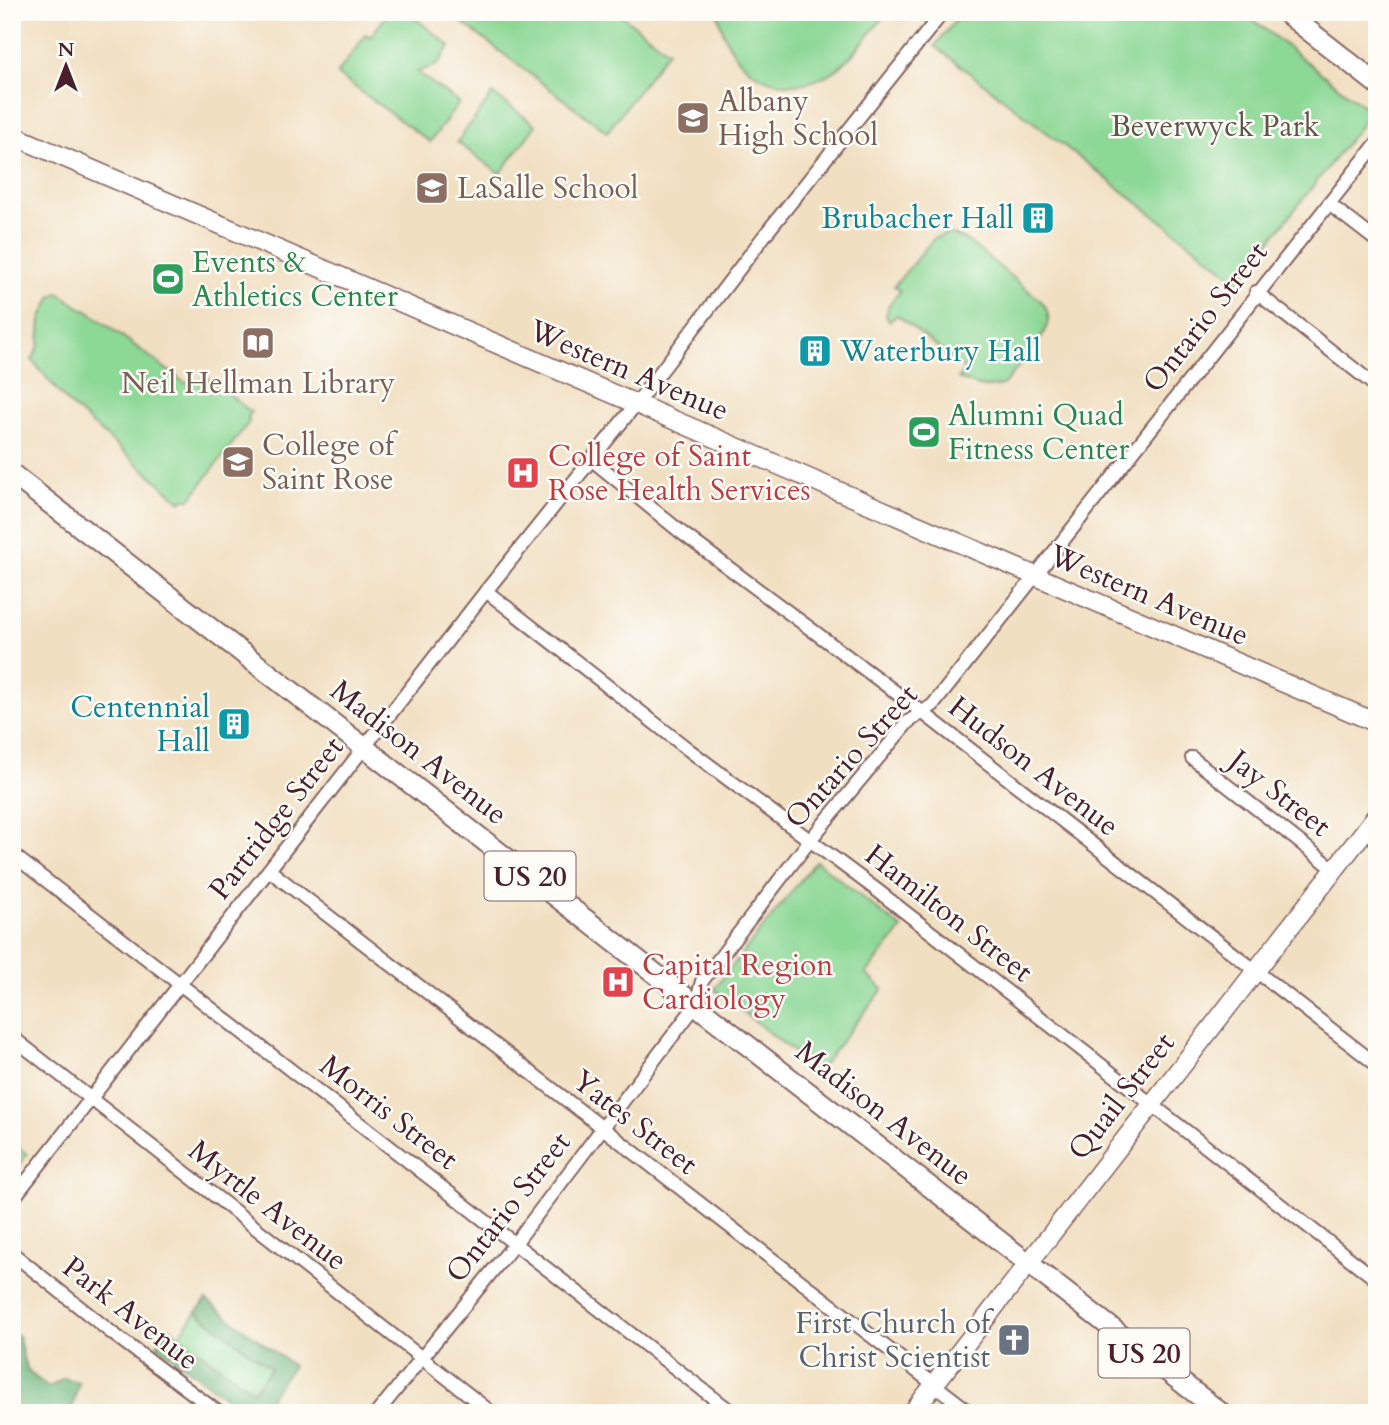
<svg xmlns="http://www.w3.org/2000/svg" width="1389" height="1425" viewBox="0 0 1389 1425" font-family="Cardo,serif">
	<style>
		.green { fill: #8cd895; stroke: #6b7c60; stroke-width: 2 }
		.forest { fill: #71b87e; stroke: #5e6c54; stroke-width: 2 }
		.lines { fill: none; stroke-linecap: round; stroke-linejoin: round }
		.street-casing { stroke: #846260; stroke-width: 16 }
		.secondary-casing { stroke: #846260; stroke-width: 21 }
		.primary-casing { stroke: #846260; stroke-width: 23 }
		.street { stroke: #fff; stroke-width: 12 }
		.secondary { stroke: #fff; stroke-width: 18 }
		.primary { stroke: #fff; stroke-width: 19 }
		.labels { text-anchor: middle; stroke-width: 5; stroke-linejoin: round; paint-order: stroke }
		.shield { fill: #fdfcf7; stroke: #806168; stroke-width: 2 }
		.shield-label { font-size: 28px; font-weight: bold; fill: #4a1f2b }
		.education-label { font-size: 30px; fill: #785e54; stroke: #fdfcf7; text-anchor: start }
		.park-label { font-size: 30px; fill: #5e564b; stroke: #fdfcf7 }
		.culture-label { font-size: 30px; fill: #0d838f; stroke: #fdfcf7; text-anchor: end }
		.leisure-label { font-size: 30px; fill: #27864d; stroke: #fdfcf7; text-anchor: start }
		.street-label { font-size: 30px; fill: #4a1f2b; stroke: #fdfcf7 }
		.health-label { font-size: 30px; fill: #be3a42; stroke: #fdfcf7; text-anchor: start }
		.worship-label { font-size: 30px; fill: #5b616d; stroke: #fdfcf7; text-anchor: end }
	</style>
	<rect width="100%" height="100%" fill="#fdfcf7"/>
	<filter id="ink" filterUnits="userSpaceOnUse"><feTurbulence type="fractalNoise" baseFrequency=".0143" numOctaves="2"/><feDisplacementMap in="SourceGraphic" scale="14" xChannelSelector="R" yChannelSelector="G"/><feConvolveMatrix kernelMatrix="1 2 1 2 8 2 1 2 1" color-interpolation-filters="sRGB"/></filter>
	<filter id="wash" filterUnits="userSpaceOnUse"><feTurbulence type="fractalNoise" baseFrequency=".00686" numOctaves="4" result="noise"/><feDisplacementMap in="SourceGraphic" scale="28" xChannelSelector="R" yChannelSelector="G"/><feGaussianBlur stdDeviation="1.57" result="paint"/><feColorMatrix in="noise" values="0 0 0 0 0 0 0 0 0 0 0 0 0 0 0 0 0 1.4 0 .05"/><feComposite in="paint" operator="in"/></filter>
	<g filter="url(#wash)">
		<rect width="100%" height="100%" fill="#f1dfc1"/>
		<g class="green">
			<path d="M 389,12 L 407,12 L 450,46 L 437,65 L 417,72 L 459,103 L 430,142 L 337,74 L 366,34 L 370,37 Z"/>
			<path d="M 448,12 L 617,12 L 668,51 L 607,132 Z"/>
			<path d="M 718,12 L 888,12 C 874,28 850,61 833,72 C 780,104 727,70 718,12 Z"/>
			<path d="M 962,12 L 1243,12 L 1371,112 L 1239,281 L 935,46 Z"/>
			<path d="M 493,94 L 536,125 L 500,174 L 457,142 Z"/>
			<path d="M 946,234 L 955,235 L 969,242 L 1041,301 C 1046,307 1049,313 1048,321 C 1046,338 1015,370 1004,384 C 988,391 973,385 958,378 L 965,369 L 897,315 L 890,321 L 886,316 L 889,305 L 900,291 L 894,286 L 934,238 Z"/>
			<path d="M 59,293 L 84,310 L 88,311 L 185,383 L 210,379 L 251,412 L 248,417 L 249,422 L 190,499 L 183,499 L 181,502 L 68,403 L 32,360 L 39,346 L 41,319 L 52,296 Z"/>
			<path d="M 816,861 L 902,929 L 866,974 L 883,989 L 818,1071 L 714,989 Z"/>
			<path d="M 12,1143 L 27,1154 L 12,1174 Z"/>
			<path d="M 197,1312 L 271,1368 L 253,1392 L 179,1335 Z"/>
		</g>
		<g class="forest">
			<path d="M 206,1300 L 293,1366 L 258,1413 L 246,1413 L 157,1345 L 169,1328 L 253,1391 L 271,1368 L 197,1312 Z"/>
			<path d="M 12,1331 L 19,1337 C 24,1365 23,1372 50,1387 L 64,1378 L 79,1382 L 71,1413 L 12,1413 Z"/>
		</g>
	</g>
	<g filter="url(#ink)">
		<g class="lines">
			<defs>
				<g id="street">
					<path d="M 1329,204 L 1377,241"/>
					<path d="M 1256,292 L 1377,387"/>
					<path d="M 591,459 L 682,533 L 922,712 L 1377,1065"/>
					<path d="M 486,591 L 689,750 L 878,891 L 1377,1280"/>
					<path d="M 1192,758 L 1334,869"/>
					<path d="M 1366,828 L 1377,842"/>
					<path d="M 12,854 L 733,1413"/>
					<path d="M 269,870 L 971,1413"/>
					<path d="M 12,1037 L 492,1413"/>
					<path d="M 12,1200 L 486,591 L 636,404 L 768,231 L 943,12"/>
					<path d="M 12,1253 L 112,1333 L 219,1413"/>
					<path d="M 377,1413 L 516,1242 L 696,1005 L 702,981 L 811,839 L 908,722 L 933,705 L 1377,143"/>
				</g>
				<g id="secondary">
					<path d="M 12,135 L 1377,723"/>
					<path d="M 912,1413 L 1377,815"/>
				</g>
				<g id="primary">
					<path d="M 1285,12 L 1377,84"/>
					<path d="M 12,474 L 1221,1413"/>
				</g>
			</defs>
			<use href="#street" class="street-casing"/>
			<use href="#secondary" class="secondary-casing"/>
			<use href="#primary" class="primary-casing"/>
			<use href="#street" class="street"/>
			<use href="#secondary" class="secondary"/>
			<use href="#primary" class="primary"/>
		</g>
	</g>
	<defs>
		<symbol id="school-square" viewBox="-11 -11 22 22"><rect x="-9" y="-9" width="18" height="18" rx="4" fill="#8d6e63" stroke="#fdfcf7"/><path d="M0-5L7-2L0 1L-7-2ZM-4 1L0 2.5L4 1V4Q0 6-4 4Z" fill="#fff"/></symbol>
		<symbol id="building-square" viewBox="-11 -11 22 22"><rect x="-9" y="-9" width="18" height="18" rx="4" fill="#0f9aa8" stroke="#fdfcf7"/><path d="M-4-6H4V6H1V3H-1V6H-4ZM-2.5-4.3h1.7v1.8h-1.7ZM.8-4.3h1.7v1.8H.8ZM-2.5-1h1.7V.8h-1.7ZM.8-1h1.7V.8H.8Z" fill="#fff"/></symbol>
		<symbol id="stadium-square" viewBox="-11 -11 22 22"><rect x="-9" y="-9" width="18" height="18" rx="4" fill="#2e9e5b" stroke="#fdfcf7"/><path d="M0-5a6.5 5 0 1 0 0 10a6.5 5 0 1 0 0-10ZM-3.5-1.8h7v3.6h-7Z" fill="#fff"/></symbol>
		<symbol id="library-square" viewBox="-11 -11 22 22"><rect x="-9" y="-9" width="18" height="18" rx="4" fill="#8d6e63" stroke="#fdfcf7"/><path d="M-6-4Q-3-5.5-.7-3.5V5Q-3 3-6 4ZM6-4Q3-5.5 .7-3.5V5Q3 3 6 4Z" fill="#fff"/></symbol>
		<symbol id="university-square" viewBox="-11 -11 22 22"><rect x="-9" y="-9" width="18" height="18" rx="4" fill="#8d6e63" stroke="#fdfcf7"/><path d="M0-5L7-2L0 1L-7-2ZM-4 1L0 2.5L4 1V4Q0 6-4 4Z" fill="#fff"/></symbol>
		<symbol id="hospital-square" viewBox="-11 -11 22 22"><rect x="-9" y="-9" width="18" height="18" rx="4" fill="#e0444e" stroke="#fdfcf7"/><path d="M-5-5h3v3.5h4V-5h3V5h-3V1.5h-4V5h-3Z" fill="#fff"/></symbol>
		<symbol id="church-square" viewBox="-11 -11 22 22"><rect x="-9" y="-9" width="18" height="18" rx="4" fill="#6b7280" stroke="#fdfcf7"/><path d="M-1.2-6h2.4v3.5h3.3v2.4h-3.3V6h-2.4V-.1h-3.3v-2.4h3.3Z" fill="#fff"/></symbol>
	</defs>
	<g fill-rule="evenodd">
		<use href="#school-square" x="674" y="99" width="38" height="38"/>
		<use href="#school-square" x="413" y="169" width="38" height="38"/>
		<use href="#building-square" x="1019" y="199" width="38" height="38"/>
		<use href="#stadium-square" x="149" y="260" width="38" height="38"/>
		<use href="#library-square" x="239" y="324" width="38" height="38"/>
		<use href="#building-square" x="796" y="332" width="38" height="38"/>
		<use href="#stadium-square" x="905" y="413" width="38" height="38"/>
		<use href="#university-square" x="219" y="443" width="38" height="38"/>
		<use href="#hospital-square" x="504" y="454" width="38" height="38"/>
		<use href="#building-square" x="215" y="705" width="38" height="38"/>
		<use href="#hospital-square" x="599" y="963" width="38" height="38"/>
		<use href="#church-square" x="995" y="1321" width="38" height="38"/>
	</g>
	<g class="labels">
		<g class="shield">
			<rect x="484.5" y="851.5" width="91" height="49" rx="5"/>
			<rect x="1098.5" y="1328.5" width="91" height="49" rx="5"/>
		</g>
		<g class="shield-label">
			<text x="530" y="886">US 20</text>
			<text x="1144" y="1363">US 20</text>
		</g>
		<g class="education-label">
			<text x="718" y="111">Albany<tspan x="718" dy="34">High School</tspan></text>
			<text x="457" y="198">LaSalle School</text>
			<text x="258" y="393" text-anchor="middle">Neil Hellman Library</text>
			<text x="262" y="455">College of<tspan x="262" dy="34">Saint Rose</tspan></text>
		</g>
		<g class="park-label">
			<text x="1215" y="136">Beverwyck Park</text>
		</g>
		<g class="culture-label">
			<text x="1014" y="228">Brubacher Hall</text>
			<text x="840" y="361" text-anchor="start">Waterbury Hall</text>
			<text x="210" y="717">Centennial<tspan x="210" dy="34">Hall</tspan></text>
		</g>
		<g class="leisure-label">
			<text x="192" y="272">Events &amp;<tspan x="192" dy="34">Athletics Center</tspan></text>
			<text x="948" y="425">Alumni Quad<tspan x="948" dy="34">Fitness Center</tspan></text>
		</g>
		<g class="street-label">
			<text transform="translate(1205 317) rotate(-52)" y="10">Ontario Street</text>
			<text transform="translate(629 370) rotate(23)" y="10">Western Avenue</text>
			<text transform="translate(1149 595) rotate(23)" y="10">Western Avenue</text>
			<text transform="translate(419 752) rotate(38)" y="10">Madison Avenue</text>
			<text transform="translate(851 756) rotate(-48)" y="10">Ontario Street</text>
			<text transform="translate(1034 766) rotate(38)" y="10">Hudson Avenue</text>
			<text transform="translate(1280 793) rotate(38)" y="10">Jay Street</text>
			<text transform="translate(276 818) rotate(-52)" y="10">Partridge Street</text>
			<text transform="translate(949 913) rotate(38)" y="10">Hamilton Street</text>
			<text transform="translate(1121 1096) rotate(-52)" y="10">Quail Street</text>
			<text transform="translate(389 1112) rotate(38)" y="10">Morris Street</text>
			<text transform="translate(884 1113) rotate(38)" y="10">Madison Avenue</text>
			<text transform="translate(635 1122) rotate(38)" y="10">Yates Street</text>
			<text transform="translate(268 1205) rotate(38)" y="10">Myrtle Avenue</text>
			<text transform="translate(508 1207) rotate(-52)" y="10">Ontario Street</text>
			<text transform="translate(131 1313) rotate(38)" y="10">Park Avenue</text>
		</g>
		<g class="health-label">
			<text x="548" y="466">College of Saint<tspan x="548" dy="34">Rose Health Services</tspan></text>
			<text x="642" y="975">Capital Region<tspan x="642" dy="34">Cardiology</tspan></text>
		</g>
		<g class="worship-label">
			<text x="990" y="1333">First Church of<tspan x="990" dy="34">Christ Scientist</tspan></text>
		</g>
	</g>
	<rect width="1389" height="1425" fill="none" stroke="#fdfcf7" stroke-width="42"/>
	<g transform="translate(66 66)" stroke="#fdfcf7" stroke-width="5" paint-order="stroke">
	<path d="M0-5L12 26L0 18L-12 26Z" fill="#4a1f2b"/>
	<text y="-10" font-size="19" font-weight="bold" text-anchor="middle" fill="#4a1f2b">N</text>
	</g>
</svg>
